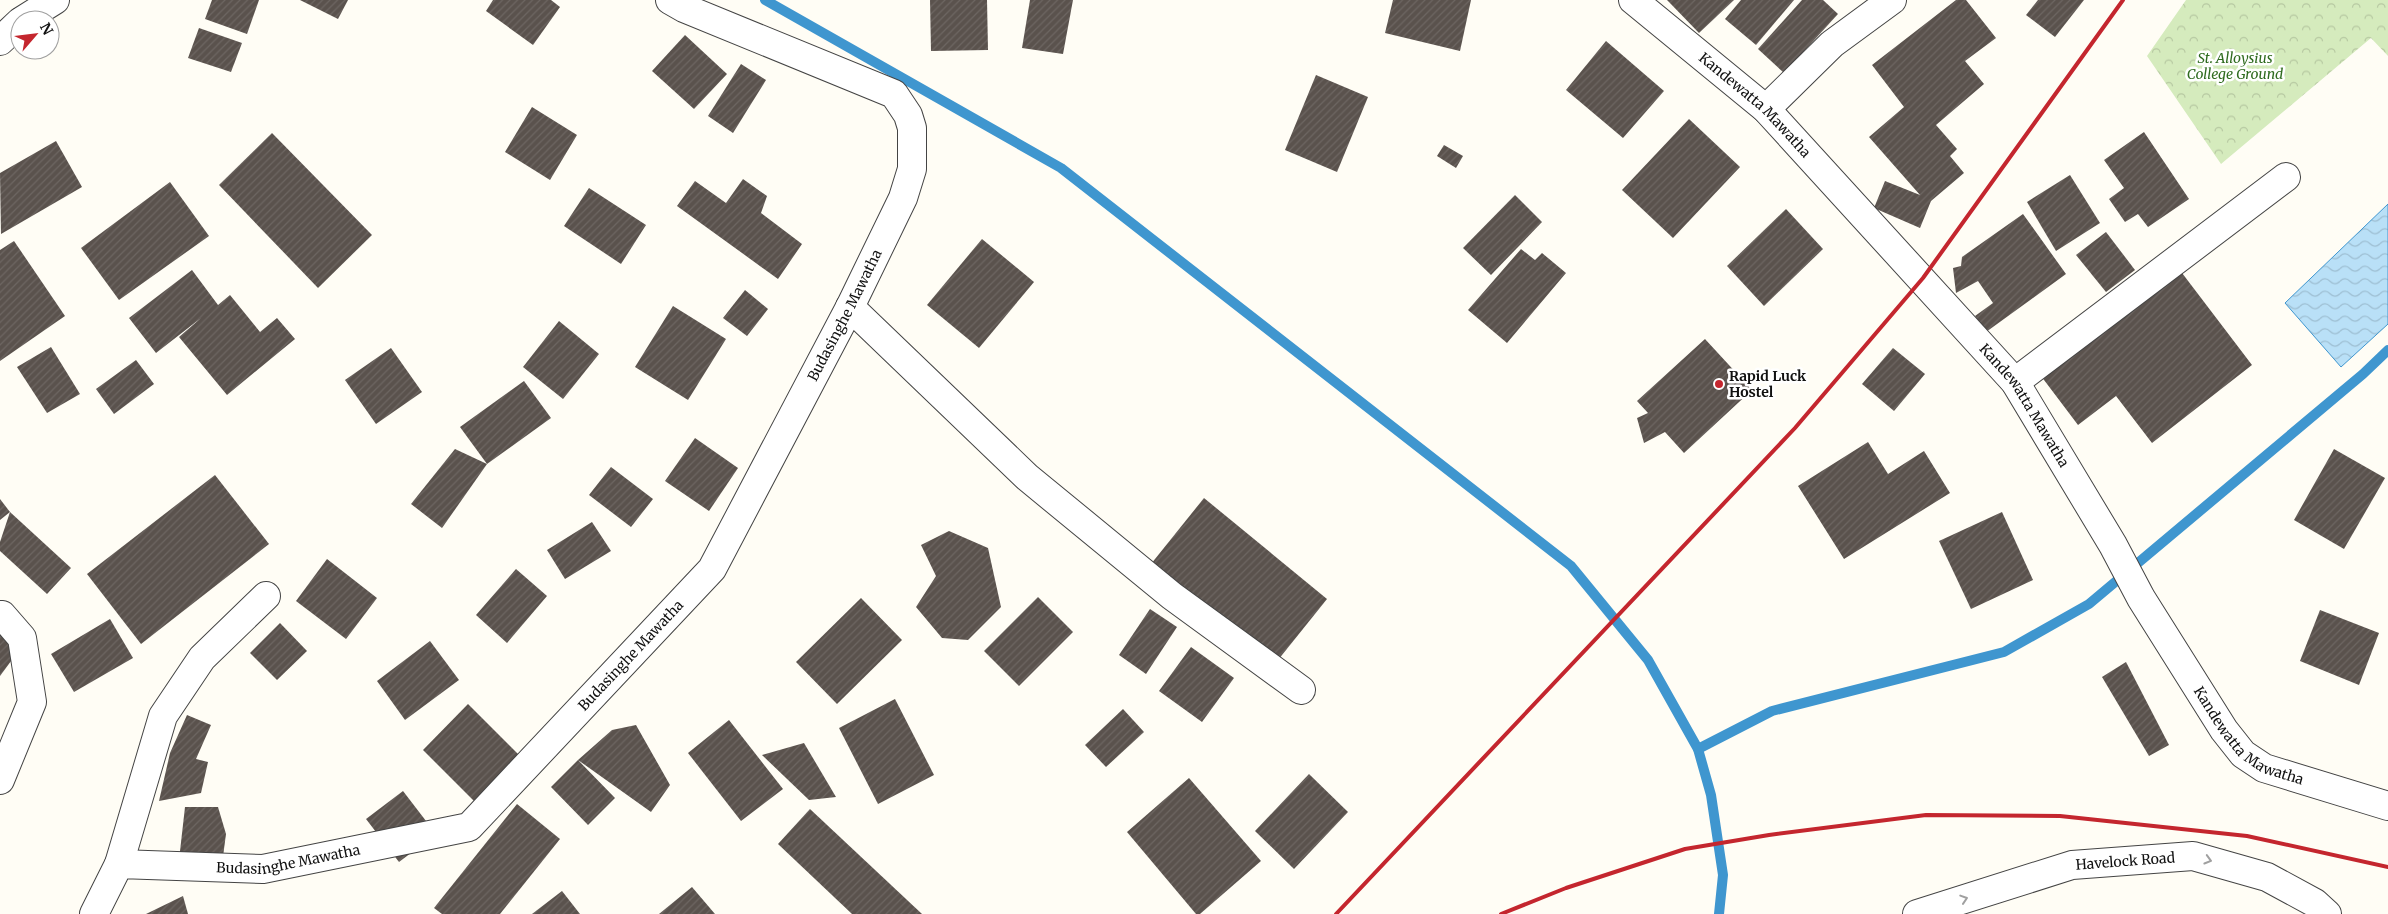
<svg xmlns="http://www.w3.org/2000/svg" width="2388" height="914" viewBox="0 0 2388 914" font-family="Merriweather,serif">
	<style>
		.park { fill: url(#park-crowns) }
		.water { fill: url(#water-waves); stroke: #3f96cf }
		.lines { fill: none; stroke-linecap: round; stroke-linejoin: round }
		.stream { stroke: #3f96cf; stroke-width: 10 }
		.building { fill: url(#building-hatch) }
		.minor-casing { stroke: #444; stroke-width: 30 }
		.minor { stroke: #fff; stroke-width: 28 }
		.rail { stroke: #c4262e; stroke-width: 4 }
		.oneway { stroke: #a0a0a0 }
		.poi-dot { fill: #c4262e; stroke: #fff; stroke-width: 2 }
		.labels { text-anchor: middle; stroke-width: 5; stroke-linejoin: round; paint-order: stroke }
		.park-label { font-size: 14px; font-style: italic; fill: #2f6b1f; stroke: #fff }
		.street-label { font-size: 14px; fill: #111; stroke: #fff }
		.poi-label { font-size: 14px; font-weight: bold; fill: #111; stroke: #fff; text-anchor: start }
	</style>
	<defs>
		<pattern id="park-crowns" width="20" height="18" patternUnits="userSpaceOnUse" patternTransform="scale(1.25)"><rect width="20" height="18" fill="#d5ebbd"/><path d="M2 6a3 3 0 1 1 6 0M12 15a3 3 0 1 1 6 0" fill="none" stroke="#b6c8a1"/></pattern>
		<pattern id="water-waves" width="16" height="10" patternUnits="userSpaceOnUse" patternTransform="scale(1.25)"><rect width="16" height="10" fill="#b9e0f7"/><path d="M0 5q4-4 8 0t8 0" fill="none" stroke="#9ebfd3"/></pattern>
		<pattern id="building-hatch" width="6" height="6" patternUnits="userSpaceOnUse" patternTransform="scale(1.25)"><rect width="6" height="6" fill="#5a524d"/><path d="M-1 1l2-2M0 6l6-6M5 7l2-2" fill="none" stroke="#6d6662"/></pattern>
	</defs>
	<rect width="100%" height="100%" fill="#fffdf5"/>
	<path class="park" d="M 2186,0 L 2388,0 L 2388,56 L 2371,38 L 2221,164 L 2147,56 Z"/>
	<path class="water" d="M 2388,204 L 2388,324 L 2341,367 L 2285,303 Z"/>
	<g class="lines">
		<g class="stream">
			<path d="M 765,0 L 1061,168 L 1571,566 L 1648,660 L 1698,749 L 1711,795 L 1723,875 L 1719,914"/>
			<path d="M 1698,749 L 1772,711 L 2004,652 L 2089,604 L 2363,374 L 2388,350"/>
		</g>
	</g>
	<g class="building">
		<path d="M 212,0 L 259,0 L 247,34 L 205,19 Z"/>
		<path d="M 300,0 L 348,0 L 338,19 Z"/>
		<path d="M 493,0 L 551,0 L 560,7 L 533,45 L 486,11 Z"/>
		<path d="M 930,0 L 987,0 L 988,50 L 931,51 Z"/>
		<path d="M 1030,0 L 1073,0 L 1063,54 L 1022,48 Z"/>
		<path d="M 1393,0 L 1471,0 L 1460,51 L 1385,33 Z"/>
		<path d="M 1667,0 L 1734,0 L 1699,33 Z"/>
		<path d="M 1741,0 L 1794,0 L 1756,45 L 1725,19 Z"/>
		<path d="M 1802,0 L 1823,0 L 1838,14 L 1784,73 L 1758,49 Z"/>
		<path d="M 1956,0 L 1966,0 L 1996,38 L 1965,61 L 1984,84 L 1936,125 L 1957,149 L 1950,156 L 1964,173 L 1931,201 L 1920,228 L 1874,208 L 1885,181 L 1920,195 L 1869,137 L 1904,107 L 1872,65 Z"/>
		<path d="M 2038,0 L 2084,0 L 2055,37 L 2026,15 Z"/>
		<path d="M 199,28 L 242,43 L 231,72 L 188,58 Z"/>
		<path d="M 685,35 L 727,74 L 694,109 L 652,71 Z"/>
		<path d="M 1606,41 L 1664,91 L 1623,138 L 1566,90 Z"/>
		<path d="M 741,64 L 766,80 L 733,133 L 708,116 Z"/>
		<path d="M 1316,75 L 1368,97 L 1337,172 L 1285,150 Z"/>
		<path d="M 532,107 L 577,135 L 550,180 L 505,152 Z"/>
		<path d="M 1689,119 L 1740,167 L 1673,238 L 1622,190 Z"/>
		<path d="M 2144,132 L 2189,199 L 2148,227 L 2138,214 L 2125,222 L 2109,199 L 2124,188 L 2104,160 Z"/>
		<path d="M 272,133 L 372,235 L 318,288 L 219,185 Z"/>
		<path d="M 56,141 L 82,187 L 1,234 L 0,173 Z"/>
		<path d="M 1444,145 L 1463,156 L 1456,168 L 1437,156 Z"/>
		<path d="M 2070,175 L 2100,223 L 2056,251 L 2027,202 Z"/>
		<path d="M 743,179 L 767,196 L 761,213 L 802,244 L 778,279 L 677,206 L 695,181 L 726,203 Z"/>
		<path d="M 170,182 L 209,236 L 119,300 L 81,248 Z"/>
		<path d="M 589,188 L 646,225 L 621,264 L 564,226 Z"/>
		<path d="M 1515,195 L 1542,222 L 1491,275 L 1463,248 Z"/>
		<path d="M 1786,209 L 1823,249 L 1764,306 L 1727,266 Z"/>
		<path d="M 2023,214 L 2066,274 L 1986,332 L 1975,316 L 1993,303 L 1978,281 L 1956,293 L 1953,268 L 1961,266 L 1962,257 Z"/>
		<path d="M 2106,232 L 2135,270 L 2106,292 L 2076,255 Z"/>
		<path d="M 982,239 L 1034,282 L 979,348 L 927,305 Z"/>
		<path d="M 14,241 L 65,316 L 0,361 L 0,250 Z"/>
		<path d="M 1521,249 L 1535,260 L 1542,253 L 1566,273 L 1507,343 L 1468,310 Z"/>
		<path d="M 2179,269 L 2252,365 L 2152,443 L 2116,396 L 2078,425 L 2041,376 Z"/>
		<path d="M 192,270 L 218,305 L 230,295 L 260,332 L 277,318 L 295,339 L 227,395 L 179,337 L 201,318 L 156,353 L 129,318 Z"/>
		<path d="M 745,290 L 768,309 L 747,336 L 723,318 Z"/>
		<path d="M 673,306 L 726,339 L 688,400 L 635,367 Z"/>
		<path d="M 559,321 L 599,354 L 563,399 L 523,367 Z"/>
		<path d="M 1705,339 L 1752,390 L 1684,453 L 1665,432 L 1644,443 L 1637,418 L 1648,413 L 1637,401 Z"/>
		<path d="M 51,347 L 80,394 L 47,413 L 17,367 Z"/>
		<path d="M 391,348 L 422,392 L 376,424 L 345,380 Z"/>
		<path d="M 1893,348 L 1925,374 L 1894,411 L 1862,384 Z"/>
		<path d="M 136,360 L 154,384 L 114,414 L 96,389 Z"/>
		<path d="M 524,381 L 551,418 L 487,464 L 460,427 Z"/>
		<path d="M 695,438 L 738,468 L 709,511 L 665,481 Z"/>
		<path d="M 1868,442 L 1888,474 L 1924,451 L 1950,493 L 1844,559 L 1798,486 Z"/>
		<path d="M 455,449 L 487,464 L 442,528 L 411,504 Z"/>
		<path d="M 2334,449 L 2385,478 L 2344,549 L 2294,520 Z"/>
		<path d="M 611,467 L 653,499 L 631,527 L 589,495 Z"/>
		<path d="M 215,475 L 269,544 L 141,644 L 87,574 Z"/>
		<path d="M 1204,498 L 1327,599 L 1274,665 L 1151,564 Z"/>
		<path d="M 0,499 L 10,512 L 0,520 Z"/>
		<path d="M 10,512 L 71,568 L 47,594 L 0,551 L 0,542 Z"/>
		<path d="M 2002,512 L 2033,580 L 1971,609 L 1939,541 Z"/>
		<path d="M 592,522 L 611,551 L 565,579 L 547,550 Z"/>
		<path d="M 949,531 L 988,548 L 1001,607 L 968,640 L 942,638 L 916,607 L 936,576 L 921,545 Z"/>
		<path d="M 327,559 L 377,598 L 346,639 L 296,601 Z"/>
		<path d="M 516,569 L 547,596 L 507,643 L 476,615 Z"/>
		<path d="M 1038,597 L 1073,632 L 1019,686 L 984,651 Z"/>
		<path d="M 861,598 L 902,640 L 837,704 L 796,662 Z"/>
		<path d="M 1150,609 L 1177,627 L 1146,674 L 1119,655 Z"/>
		<path d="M 2320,610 L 2379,633 L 2359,685 L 2300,661 Z"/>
		<path d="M 110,619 L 133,658 L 74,692 L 51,654 Z"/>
		<path d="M 280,623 L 307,651 L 277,680 L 250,653 Z"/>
		<path d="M 0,632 L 7,637 L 14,657 L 0,676 Z"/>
		<path d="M 430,641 L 459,680 L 405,720 L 377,681 Z"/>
		<path d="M 1191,647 L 1234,678 L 1202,722 L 1159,691 Z"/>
		<path d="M 2126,662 L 2169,745 L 2149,756 L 2102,677 Z"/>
		<path d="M 895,699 L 934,775 L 878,804 L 839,728 Z"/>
		<path d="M 468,704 L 523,759 L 478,805 L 423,750 Z"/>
		<path d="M 1123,709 L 1144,732 L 1106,767 L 1085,745 Z"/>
		<path d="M 187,715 L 211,725 L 196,759 L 208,762 L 201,793 L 159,801 L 170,753 Z"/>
		<path d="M 729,720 L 783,789 L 741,821 L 688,753 Z"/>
		<path d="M 636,725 L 670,785 L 651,812 L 578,760 L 615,798 L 588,825 L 551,787 L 578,760 L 612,730 Z"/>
		<path d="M 804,743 L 836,797 L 809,800 L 762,755 Z"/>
		<path d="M 1309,774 L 1348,812 L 1294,869 L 1255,831 Z"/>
		<path d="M 1189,778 L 1261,861 L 1200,914 L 1196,914 L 1127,832 Z"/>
		<path d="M 403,791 L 436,834 L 399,862 L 366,819 Z"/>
		<path d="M 517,804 L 560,839 L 500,914 L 442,914 L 434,908 Z"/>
		<path d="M 185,807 L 218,807 L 226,834 L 222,864 L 179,860 Z"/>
		<path d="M 810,809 L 922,914 L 852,914 L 778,844 Z"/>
		<path d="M 692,887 L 715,914 L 659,914 Z"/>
		<path d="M 562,891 L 580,914 L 532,914 Z"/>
		<path d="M 183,896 L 188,914 L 146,914 Z"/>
	</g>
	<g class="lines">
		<defs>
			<g id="minor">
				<path id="s1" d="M 1633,0 L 1766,109 L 2015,382 L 2113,545 L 2141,598 L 2224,730 L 2243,754 L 2264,768 L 2388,806"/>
				<path d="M 23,20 L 55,0"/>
				<path d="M 0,41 L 20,22"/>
				<path d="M 1766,109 L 1832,44 L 1892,0"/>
				<path d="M 850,307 L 1027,477 L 1172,596 L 1301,690"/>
				<path d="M 2015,382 L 2286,177"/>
				<path d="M 0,780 L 32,702 L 22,638 L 2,615"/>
				<path d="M 119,864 L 163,716 L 202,658 L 266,596"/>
				<path id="s2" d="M 94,914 L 119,864 L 263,869 L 469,827 L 712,569 L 850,307 L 903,198 L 912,169 L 912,128 L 908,115 L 894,94 L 684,8 L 670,0"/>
				<path id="s3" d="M 1917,914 L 2072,865 L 2193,856 L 2267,877 L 2315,903 L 2327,914"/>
			</g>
		</defs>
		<use href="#minor" class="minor-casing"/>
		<use href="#minor" class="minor"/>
		<g class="rail">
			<path d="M 1336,914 L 1795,428 L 1923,278 L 2123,0"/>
			<path d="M 1501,914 L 1566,888 L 1685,849 L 1769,835 L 1926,815 L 2060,816 L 2247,836 L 2388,867"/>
		</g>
	</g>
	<defs><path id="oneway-chevron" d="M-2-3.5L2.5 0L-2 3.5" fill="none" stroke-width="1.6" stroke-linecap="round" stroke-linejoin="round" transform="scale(1.25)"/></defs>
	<g class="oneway">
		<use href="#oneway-chevron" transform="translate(2208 860) rotate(16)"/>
		<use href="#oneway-chevron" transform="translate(1964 899) rotate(-18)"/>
	</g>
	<circle class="poi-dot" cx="1719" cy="384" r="5"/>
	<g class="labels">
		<g class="park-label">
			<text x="2235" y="63">St. Alloysius<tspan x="2235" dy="16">College Ground</tspan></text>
		</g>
		<g class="street-label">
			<text dy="5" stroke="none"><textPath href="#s1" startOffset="161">Kandewatta Mawatha</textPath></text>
			<text dy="5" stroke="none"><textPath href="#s2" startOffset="1051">Budasinghe Mawatha</textPath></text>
			<text dy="5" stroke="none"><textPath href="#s1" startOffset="566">Kandewatta Mawatha</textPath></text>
			<text dy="5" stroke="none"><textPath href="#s2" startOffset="646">Budasinghe Mawatha</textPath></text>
			<text dy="5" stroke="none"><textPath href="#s1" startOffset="971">Kandewatta Mawatha</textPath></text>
			<text dy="5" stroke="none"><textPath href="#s2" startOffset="226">Budasinghe Mawatha</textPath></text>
			<text dy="5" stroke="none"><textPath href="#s3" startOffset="216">Havelock Road</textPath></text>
		</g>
		<g class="poi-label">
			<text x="1729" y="381">Rapid Luck<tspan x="1729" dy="16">Hostel</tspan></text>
		</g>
	</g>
	<g transform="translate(35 35) rotate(62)"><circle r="24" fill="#ffffff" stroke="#a0a0a0"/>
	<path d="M0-4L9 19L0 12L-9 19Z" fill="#c4262e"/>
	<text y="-8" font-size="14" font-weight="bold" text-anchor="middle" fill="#111111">N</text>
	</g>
</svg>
